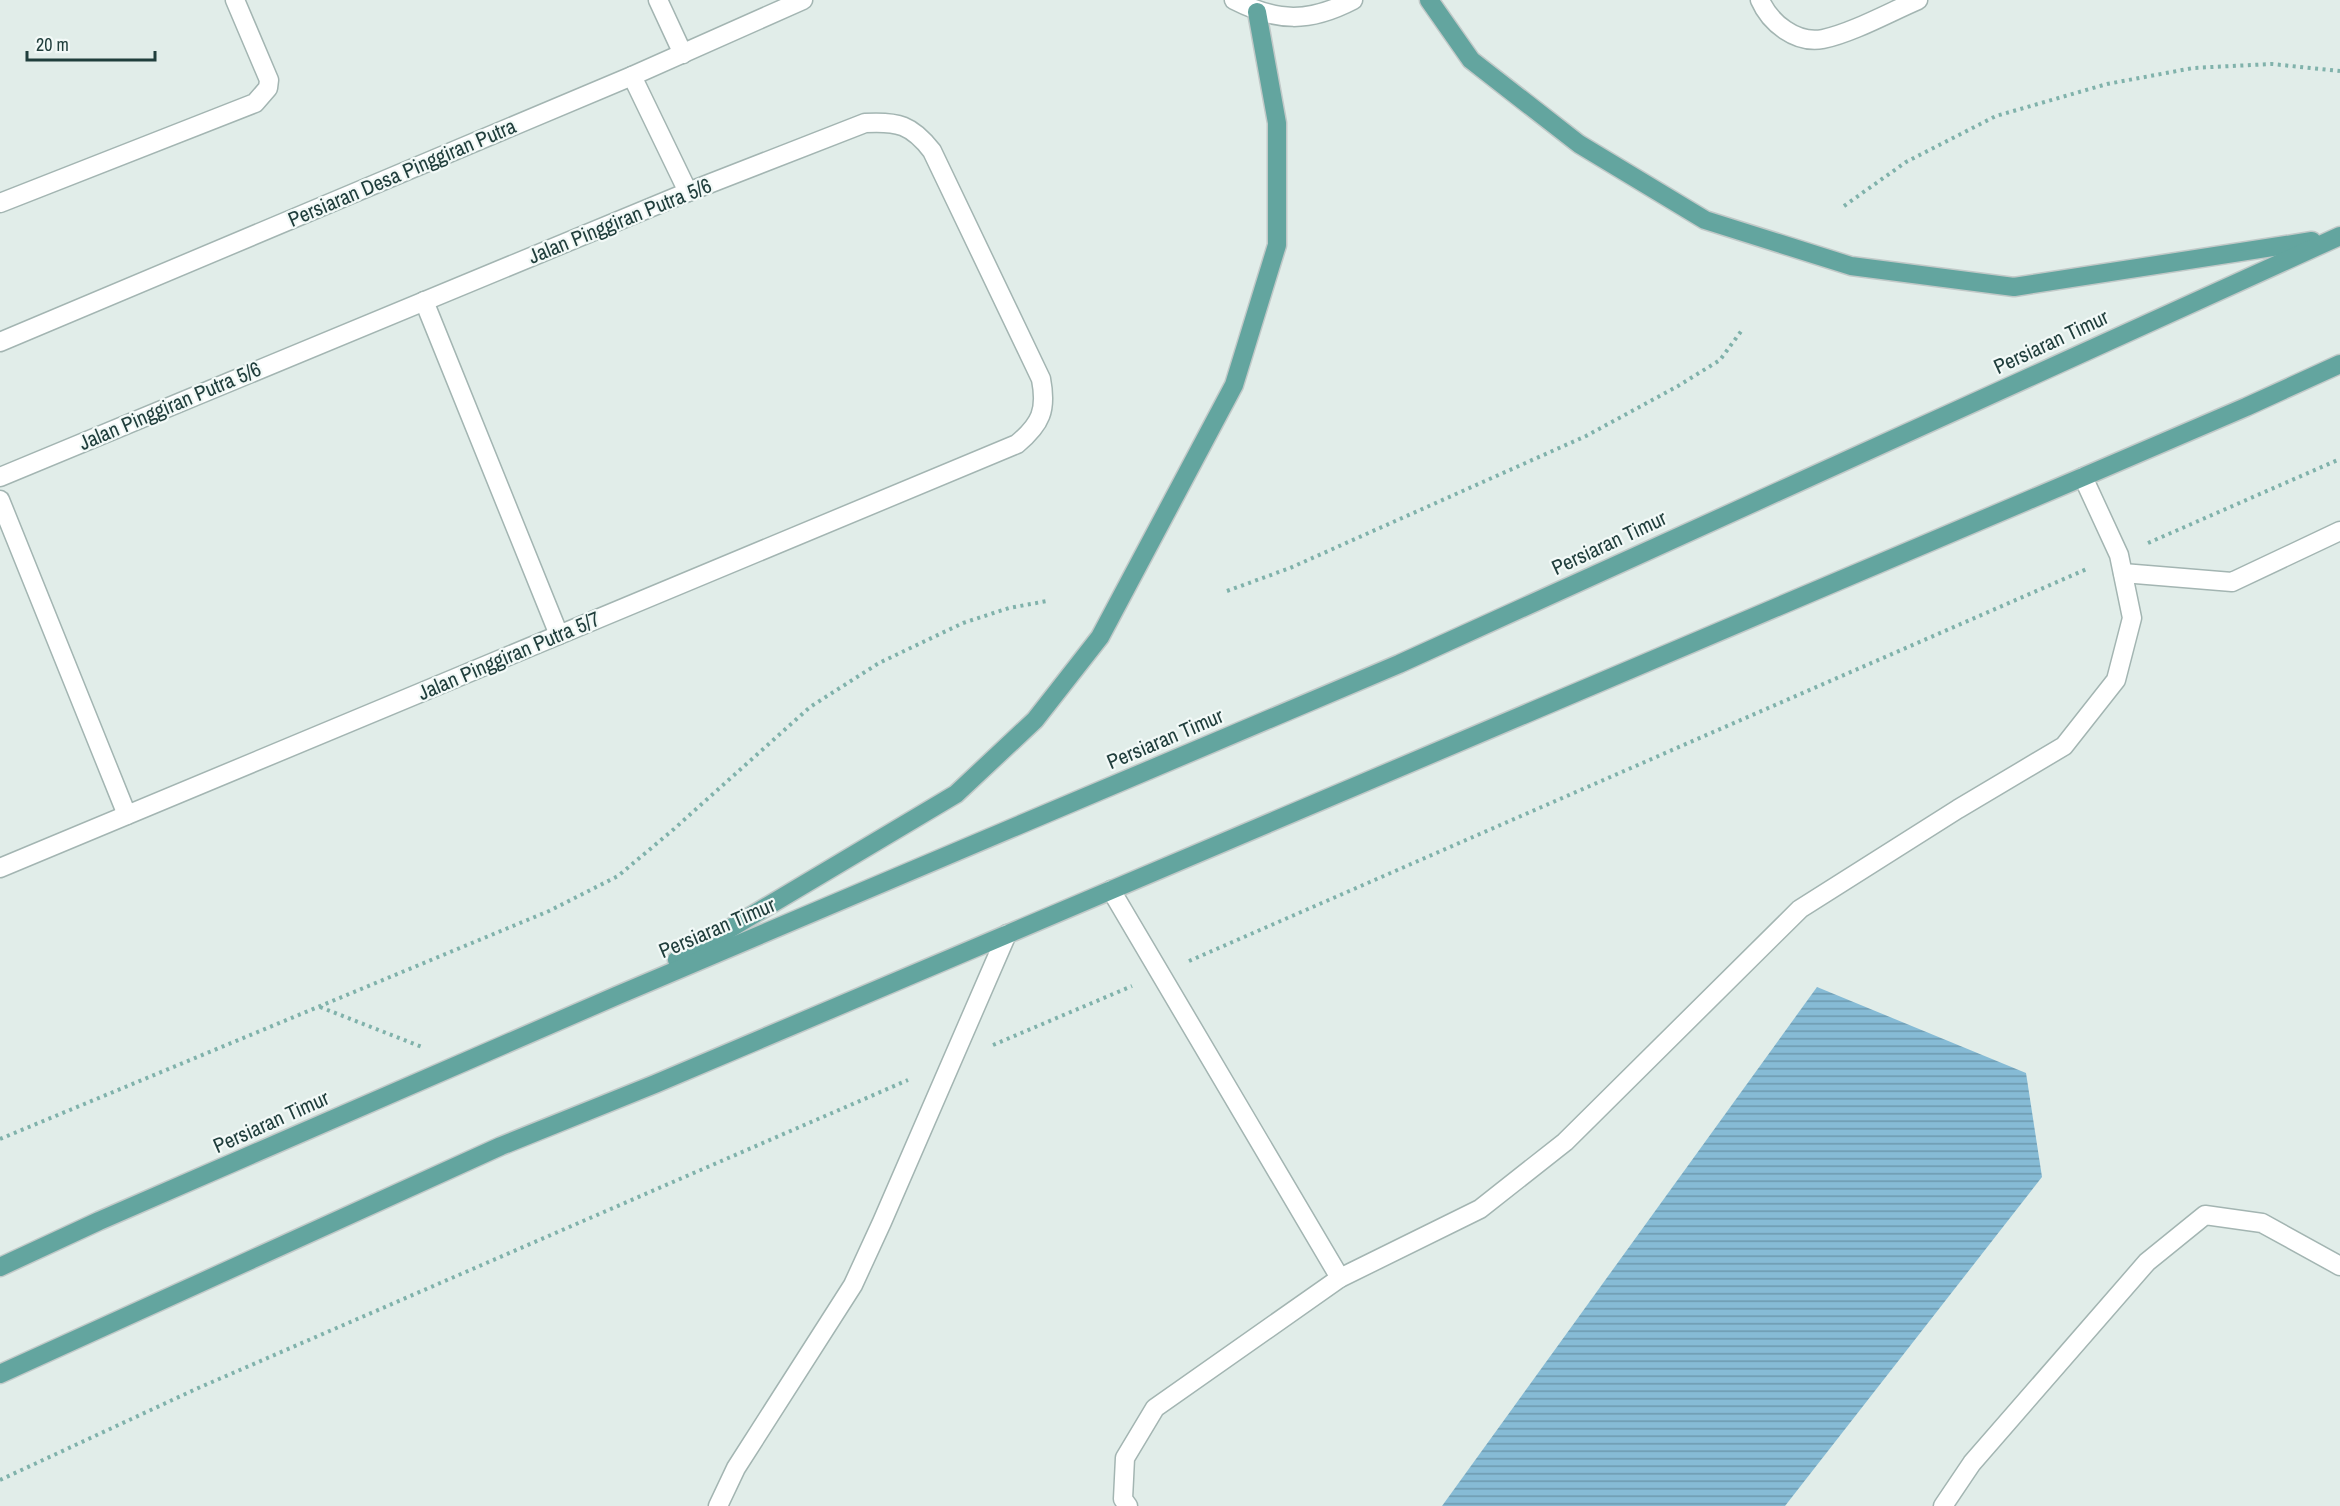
<svg xmlns="http://www.w3.org/2000/svg" width="2340" height="1506" viewBox="0 0 2340 1506" font-family="'Archivo Narrow',sans-serif">
	<style>
		.water { fill: url(#water-rules) }
		.lines { fill: none; stroke-linecap: round; stroke-linejoin: round }
		.service-casing { stroke: #a3b5b2; stroke-width: 21 }
		.minor-casing { stroke: #a3b5b2; stroke-width: 21 }
		.tertiary-casing { stroke: #a3b5b2; stroke-width: 21 }
		.primary-casing { stroke: #c1c9c8; stroke-width: 21 }
		.path { stroke: #80b2ab; stroke-width: 4; stroke-dasharray: 3 4.5; stroke-linecap: butt }
		.service { stroke: #fff; stroke-width: 18 }
		.minor { stroke: #fff; stroke-width: 18 }
		.tertiary { stroke: #fff; stroke-width: 18 }
		.primary { stroke: #63a59f; stroke-width: 18 }
		.labels { text-anchor: middle; stroke-width: 4.5; stroke-linejoin: round; paint-order: stroke }
		.street-label { font-size: 21px; fill: #203e3c; stroke: #f2f9f7 }
	</style>
	<defs>
		<pattern id="water-rules" width="6" height="5" patternUnits="userSpaceOnUse" patternTransform="scale(1.5)"><rect width="6" height="5" fill="#86bbd5"/><path d="M0 2.5h6" fill="none" stroke="#6d99ae"/></pattern>
	</defs>
	<rect width="100%" height="100%" fill="#e1ede9"/>
	<path class="water" d="M 1817,987 L 2026,1073 L 2042,1177 L 1785,1506 L 1442,1506 Z"/>
	<g class="lines">
		<defs>
			<g id="service">
				<path d="M 424,301 L 559,635"/>
				<path d="M 0,500 L 127,815"/>
				<path d="M 2123,573 L 2232,582 L 2340,531"/>
				<path d="M 1111,890 L 1340,1278"/>
				<path d="M 718,1506 L 736,1468 L 853,1285 L 882,1222 L 1007,934"/>
				<path d="M 1128,1506 L 1123,1499 L 1125,1458 L 1155,1408 L 1340,1278 L 1480,1209 L 1565,1142 L 1800,909 L 1958,809 L 2064,746 L 2116,680 L 2132,618 L 2119,555 L 2083,477"/>
				<path d="M 1943,1506 L 1972,1463 L 2147,1262 L 2205,1215 L 2262,1223 L 2340,1266"/>
			</g>
			<g id="minor">
				<path d="M 658,0 L 683,54"/>
				<path d="M 1760,0 C 1770,23 1796,44 1823,39 C 1852,33 1890,12 1918,0"/>
				<path d="M 632,76 L 688,192"/>
				<path d="M 0,203 L 255,103 L 268,88 L 269,80 L 235,0"/>
				<path d="M 0,342 L 632,76 L 803,0"/>
				<path d="M 0,477 L 688,192 L 865,123 C 898,121 912,125 932,151 L 1041,379 C 1047,410 1041,424 1017,444 L 0,868"/>
			</g>
			<path id="tertiary" d="M 1234,0 C 1277,22 1309,23 1353,0"/>
			<g id="primary">
				<path d="M 1429,0 L 1471,60 L 1579,144 L 1705,220 L 1851,266 L 2014,287 L 2312,241"/>
				<path d="M 677,960 L 956,794 L 1035,720 L 1100,637 L 1234,385 L 1277,245 L 1277,123 L 1257,12"/>
				<path d="M 0,1267 L 99,1221 L 616,996 L 1399,664 L 2340,236"/>
				<path d="M 0,1374 L 501,1146 L 655,1084 L 2083,477 L 2246,407 L 2340,364"/>
			</g>
		</defs>
		<use href="#service" class="service-casing"/>
		<use href="#minor" class="minor-casing"/>
		<use href="#tertiary" class="tertiary-casing"/>
		<use href="#primary" class="primary-casing"/>
		<g class="path">
			<path d="M 1844,206 L 1906,162 L 1996,116 L 2107,84 L 2193,68 L 2272,64 L 2340,71"/>
			<path d="M 2148,543 L 2340,459"/>
			<path d="M 1227,591 L 1290,568 L 1586,436 L 1678,386 L 1720,360 L 1742,330"/>
			<path d="M 1189,961 L 2089,568"/>
			<path d="M 320,1007 L 422,1047"/>
			<path d="M 993,1045 L 1132,986"/>
			<path d="M 0,1139 L 549,911 L 618,876 L 674,829 L 810,707 L 879,663 L 963,623 L 1009,608 L 1047,601"/>
			<path d="M 0,1480 L 196,1389 L 908,1080"/>
		</g>
		<use href="#service" class="service"/>
		<use href="#minor" class="minor"/>
		<use href="#tertiary" class="tertiary"/>
		<use href="#primary" class="primary"/>
	</g>
	<g class="labels">
		<g class="street-label">
			<text transform="translate(402 173) rotate(-23)" y="7">Persiaran Desa Pinggiran Putra</text>
			<text transform="translate(620 221) rotate(-22)" y="7">Jalan Pinggiran Putra 5/6</text>
			<text transform="translate(2051 342) rotate(-25)" y="7">Persiaran Timur</text>
			<text transform="translate(170 406) rotate(-23)" y="7">Jalan Pinggiran Putra 5/6</text>
			<text transform="translate(1609 543) rotate(-25)" y="7">Persiaran Timur</text>
			<text transform="translate(509 656) rotate(-23)" y="7">Jalan Pinggiran Putra 5/7</text>
			<text transform="translate(1165 739) rotate(-23)" y="7">Persiaran Timur</text>
			<text transform="translate(717 928) rotate(-23)" y="7">Persiaran Timur</text>
			<text transform="translate(271 1122) rotate(-24)" y="7">Persiaran Timur</text>
		</g>
	</g>
	<path d="M27 51v9h128v-9" fill="none" stroke="#203e3c" stroke-width="3"/>
	<text x="36" y="51" font-size="18" fill="#203e3c" stroke="#f2f9f7" stroke-width="4.5" paint-order="stroke">20 m</text>
</svg>
